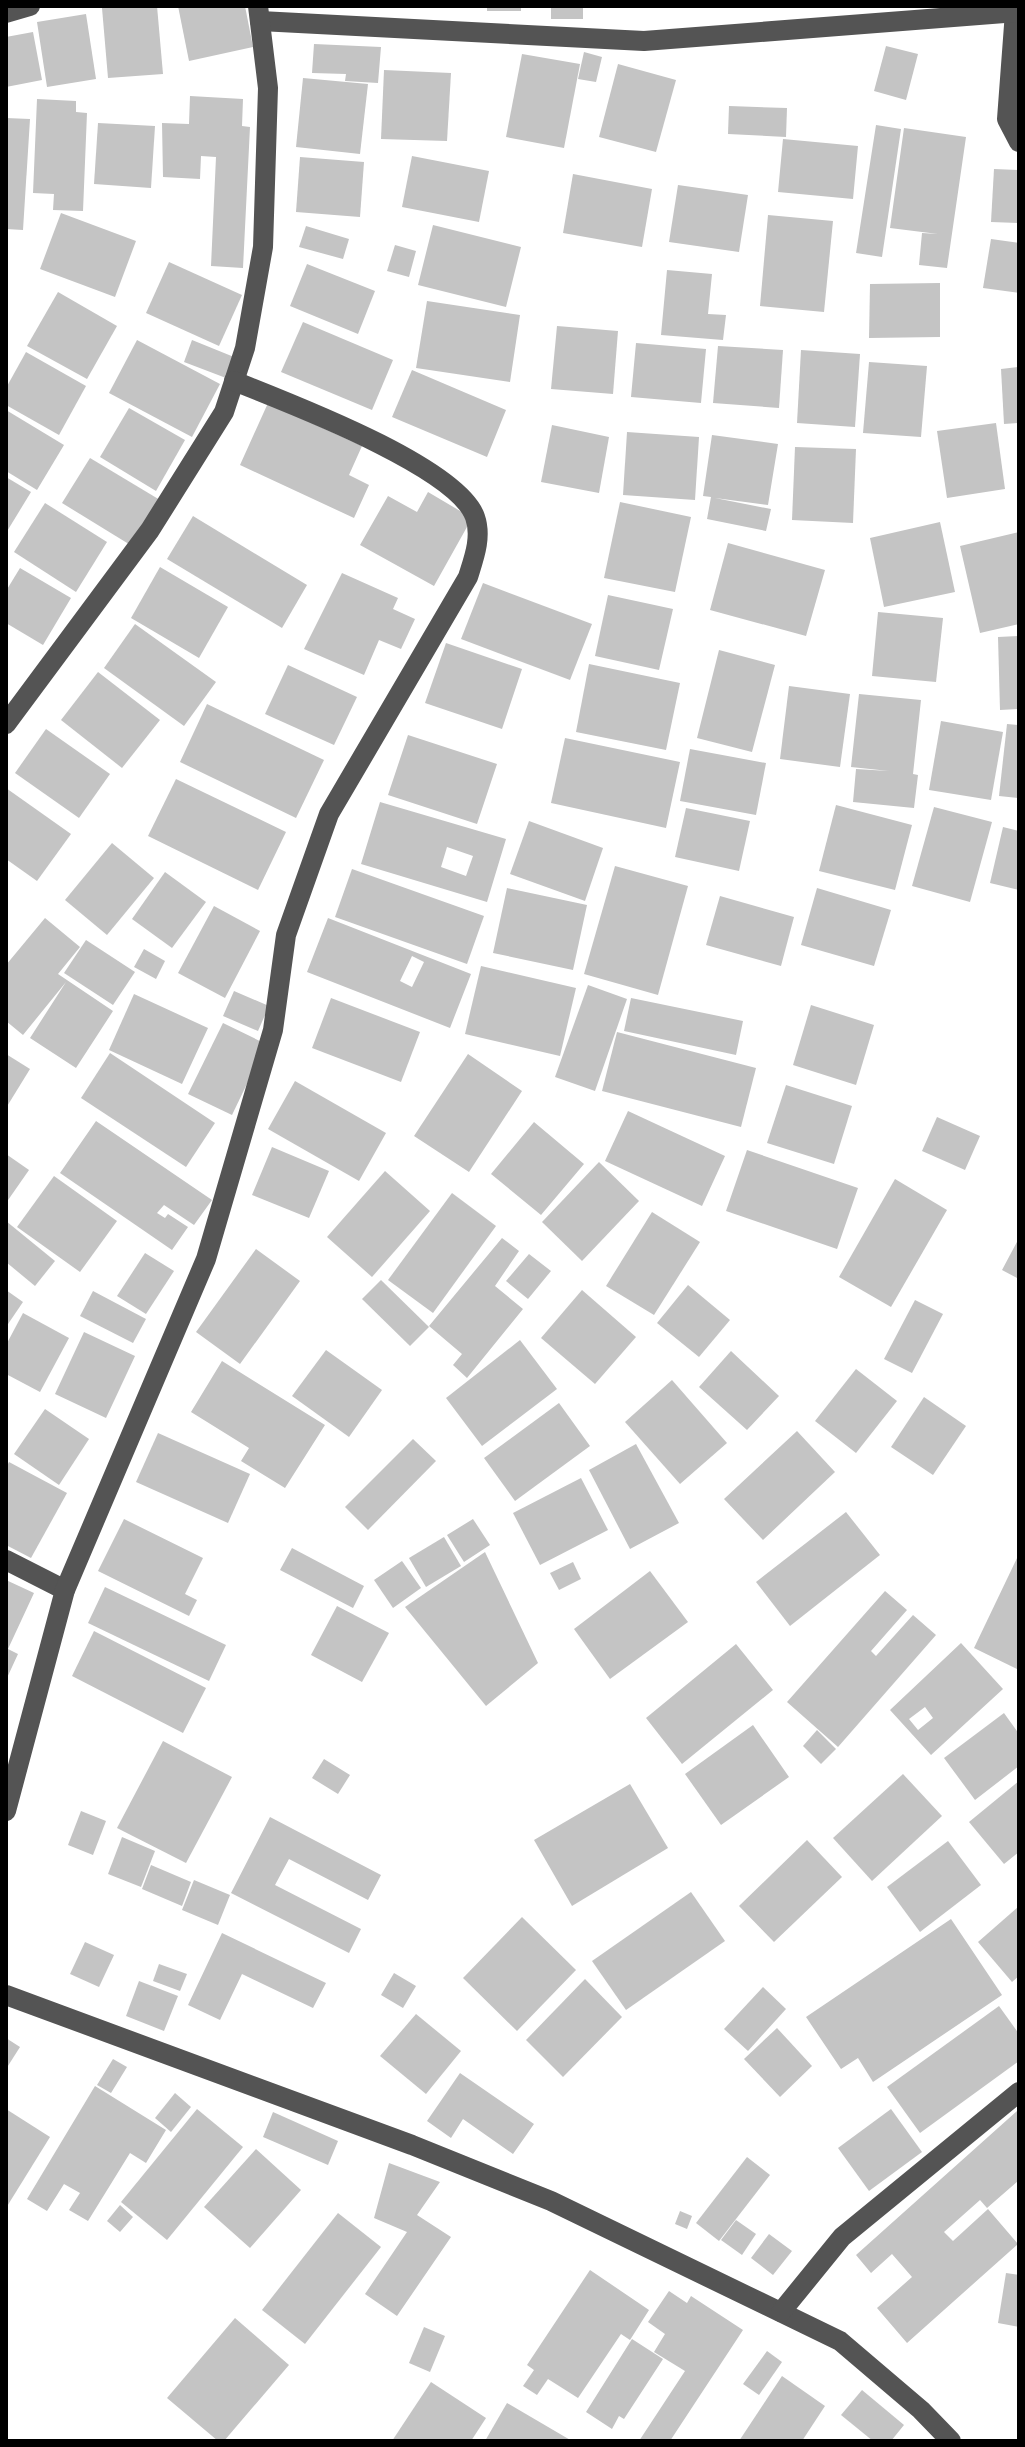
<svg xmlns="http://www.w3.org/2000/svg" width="1025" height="2447" viewBox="0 0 1025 2447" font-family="Manrope,sans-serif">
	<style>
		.building { fill: #c4c4c4; fill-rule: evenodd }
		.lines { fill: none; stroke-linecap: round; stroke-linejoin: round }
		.minor { stroke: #545454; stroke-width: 20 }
	</style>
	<rect width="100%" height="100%" fill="#fff"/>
	<g class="building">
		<path d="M 157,6 L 163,74 L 108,78 L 102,8 Z"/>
		<path d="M 178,6 L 245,6 L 253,47 L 189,61 Z"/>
		<rect x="487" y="6" width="34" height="5"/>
		<rect x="551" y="6" width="32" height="13"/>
		<path d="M 86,14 L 96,79 L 47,87 L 37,22 Z"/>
		<path d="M 33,32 L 42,80 L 6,87 L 6,37 Z"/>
		<path d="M 314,44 L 381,47 L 378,83 L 345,81 L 346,74 L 312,73 Z"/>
		<path d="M 886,46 L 918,54 L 906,100 L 874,91 Z"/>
		<path d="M 584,52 L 602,57 L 596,82 L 578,79 Z"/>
		<path d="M 522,54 L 580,64 L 564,148 L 506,137 Z"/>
		<path d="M 618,64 L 676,80 L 656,152 L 599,137 Z"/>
		<path d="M 384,70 L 451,73 L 447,141 L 381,139 Z"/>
		<path d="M 303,78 L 368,84 L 360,154 L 296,147 Z"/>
		<path d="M 190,96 L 243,99 L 242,126 L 250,127 L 243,268 L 211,266 L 216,157 L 201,156 L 200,179 L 163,177 L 162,123 L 189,124 Z"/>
		<path d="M 37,99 L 76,101 L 76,112 L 87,113 L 83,211 L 53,210 L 54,194 L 33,193 Z"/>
		<path d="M 729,106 L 787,108 L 786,137 L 728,134 Z"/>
		<path d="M 6,118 L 30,119 L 23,230 L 6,229 Z"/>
		<path d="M 98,123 L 155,126 L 151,188 L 94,184 Z"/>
		<path d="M 876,125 L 901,129 L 882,257 L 856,253 Z"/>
		<path d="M 904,128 L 966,137 L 947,268 L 919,265 L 922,233 L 938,234 L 890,228 Z"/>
		<path d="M 783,139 L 858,146 L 853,199 L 778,192 Z"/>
		<path d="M 412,156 L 489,171 L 479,222 L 402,207 Z"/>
		<path d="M 300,157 L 364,162 L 360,217 L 296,212 Z"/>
		<path d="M 994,169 L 1019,170 L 1019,223 L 991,222 Z"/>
		<path d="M 573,174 L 652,189 L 642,247 L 563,233 Z"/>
		<path d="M 678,185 L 748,195 L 739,252 L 669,242 Z"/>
		<path d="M 61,213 L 136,241 L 115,297 L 40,269 Z"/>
		<path d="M 768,215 L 833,221 L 824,312 L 760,306 Z"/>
		<path d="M 433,225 L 521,247 L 506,307 L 418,285 Z"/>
		<path d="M 306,226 L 349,239 L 343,259 L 299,247 Z"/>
		<path d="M 991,239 L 1019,243 L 1019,293 L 983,288 Z"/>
		<path d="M 395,245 L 416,251 L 409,277 L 387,271 Z"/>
		<path d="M 169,262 L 242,295 L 219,346 L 146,313 Z"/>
		<path d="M 307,264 L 375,291 L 358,334 L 290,306 Z"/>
		<path d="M 667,270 L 712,274 L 708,314 L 726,315 L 723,340 L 661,335 Z"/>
		<path d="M 940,283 L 940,337 L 869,338 L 870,284 Z"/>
		<path d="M 58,292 L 117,326 L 87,379 L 27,346 Z"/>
		<path d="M 427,301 L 520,315 L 510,382 L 416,368 Z"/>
		<path d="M 303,322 L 393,360 L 372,410 L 281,372 Z"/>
		<path d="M 557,326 L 618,331 L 613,394 L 551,389 Z"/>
		<path d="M 137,340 L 220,384 L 192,437 L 109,393 Z"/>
		<path d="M 192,340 L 234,357 L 226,378 L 184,362 Z"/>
		<path d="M 636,343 L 706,349 L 701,403 L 631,397 Z"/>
		<path d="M 718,346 L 783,350 L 779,408 L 713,403 Z"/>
		<path d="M 801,350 L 860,354 L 855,427 L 797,423 Z"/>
		<path d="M 26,352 L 86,386 L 59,435 L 6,405 L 6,388 Z"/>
		<path d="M 869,362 L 927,366 L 921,437 L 863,433 Z"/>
		<path d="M 1019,367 L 1019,423 L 1004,424 L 1001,369 Z"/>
		<path d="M 412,370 L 506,410 L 487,457 L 392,417 Z"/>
		<path d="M 268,403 L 362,446 L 349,475 L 369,485 L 354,518 L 240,465 Z"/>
		<path d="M 129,408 L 185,440 L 156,491 L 100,457 Z"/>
		<path d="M 6,410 L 64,445 L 37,490 L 6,471 Z"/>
		<path d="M 996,423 L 1005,489 L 947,498 L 937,431 Z"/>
		<path d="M 552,425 L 609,437 L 599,493 L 541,482 Z"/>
		<path d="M 627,432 L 699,437 L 695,500 L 623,495 Z"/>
		<path d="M 712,435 L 778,444 L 768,505 L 715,498 L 771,509 L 766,531 L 707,519 L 711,497 L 703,496 Z"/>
		<path d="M 795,447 L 856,449 L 853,523 L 792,520 Z"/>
		<path d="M 90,458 L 160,500 L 132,546 L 62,503 Z"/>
		<path d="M 6,477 L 31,492 L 6,533 Z"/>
		<path d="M 428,492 L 472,518 L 434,586 L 360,545 L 388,496 L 417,512 Z"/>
		<path d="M 620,502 L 691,517 L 675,592 L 604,578 Z"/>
		<path d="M 45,503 L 107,542 L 76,592 L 14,552 Z"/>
		<path d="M 193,516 L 307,585 L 282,628 L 167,559 Z"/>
		<path d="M 940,522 L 955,592 L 884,607 L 870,538 Z"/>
		<path d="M 1019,532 L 1019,624 L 980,633 L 960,546 Z"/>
		<path d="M 728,543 L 825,570 L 806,636 L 710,610 Z"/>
		<path d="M 160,567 L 228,607 L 199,658 L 131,618 Z"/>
		<path d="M 20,568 L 71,598 L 43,645 L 6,623 L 6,591 Z"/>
		<path d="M 342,573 L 398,598 L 393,609 L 415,619 L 401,649 L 379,640 L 364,675 L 304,649 Z"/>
		<path d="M 483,583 L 592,624 L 570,680 L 461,639 Z"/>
		<path d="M 608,595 L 673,609 L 659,670 L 595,656 Z"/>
		<path d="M 878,612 L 943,618 L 936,682 L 872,676 Z"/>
		<path d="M 135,624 L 216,682 L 184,726 L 104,668 Z"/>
		<path d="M 1019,636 L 1019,709 L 1000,710 L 998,637 Z"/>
		<path d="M 446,643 L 522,669 L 502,729 L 425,703 Z"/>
		<path d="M 719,650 L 775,665 L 752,752 L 697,738 Z"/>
		<path d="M 589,664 L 680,683 L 666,750 L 576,732 Z"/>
		<path d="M 288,665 L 357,697 L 334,745 L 265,714 Z"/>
		<path d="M 98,672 L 160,720 L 122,768 L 61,720 Z"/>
		<path d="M 789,686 L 850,694 L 840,767 L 780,759 Z"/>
		<path d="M 859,694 L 921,700 L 913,774 L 918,775 L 914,808 L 853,802 L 856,769 L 889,771 L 851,767 Z"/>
		<path d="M 207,704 L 324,760 L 296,818 L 180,762 Z"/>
		<path d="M 941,721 L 1003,732 L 991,800 L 929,790 Z"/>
		<path d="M 1007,724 L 1019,725 L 1019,798 L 999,796 Z"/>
		<path d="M 46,729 L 110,774 L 79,818 L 15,773 Z"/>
		<path d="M 408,735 L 497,764 L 477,824 L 388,795 Z"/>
		<path d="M 565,738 L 680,762 L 666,828 L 551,803 Z"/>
		<path d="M 690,749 L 766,763 L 756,815 L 680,801 Z"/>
		<path d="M 176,779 L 286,832 L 258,890 L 148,836 Z"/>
		<path d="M 6,788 L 71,834 L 37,881 L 6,859 Z"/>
		<path d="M 380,802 L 506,839 L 487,902 L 361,864 ZM 447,847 L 473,856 L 466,876 L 441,867 Z"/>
		<path d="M 836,805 L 912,825 L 895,890 L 819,871 Z"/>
		<path d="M 934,807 L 992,822 L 970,902 L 912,886 Z"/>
		<path d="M 686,808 L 750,821 L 739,871 L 675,857 Z"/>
		<path d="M 529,821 L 603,848 L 585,901 L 510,874 Z"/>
		<path d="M 1003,827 L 1019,831 L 1019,890 L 990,883 Z"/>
		<path d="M 112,843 L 154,878 L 107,935 L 65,900 Z"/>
		<path d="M 615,866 L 688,886 L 658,995 L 584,974 Z"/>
		<path d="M 352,869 L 484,916 L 467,964 L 335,917 Z"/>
		<path d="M 165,872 L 206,902 L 172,948 L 132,919 Z"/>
		<path d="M 507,888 L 587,905 L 573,970 L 493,953 Z"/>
		<path d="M 817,888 L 891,910 L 874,966 L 801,945 Z"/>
		<path d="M 720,896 L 794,917 L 781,966 L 706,945 Z"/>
		<path d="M 214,906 L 260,931 L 225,998 L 178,973 Z"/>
		<path d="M 45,918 L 80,947 L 58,974 L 113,1011 L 76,1068 L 30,1038 L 66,982 L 23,1035 L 6,1021 L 6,965 Z"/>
		<path d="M 328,918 L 471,974 L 450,1028 L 307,972 ZM 412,956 L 424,962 L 412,987 L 400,981 Z"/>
		<path d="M 86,940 L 135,972 L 113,1005 L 64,973 Z"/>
		<path d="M 144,949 L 165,961 L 156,979 L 134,967 Z"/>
		<path d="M 481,966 L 576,988 L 560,1056 L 465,1034 Z"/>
		<path d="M 588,985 L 627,999 L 595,1091 L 555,1077 Z"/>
		<path d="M 234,991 L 269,1006 L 258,1031 L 223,1016 Z"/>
		<path d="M 134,994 L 208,1028 L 182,1084 L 109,1050 Z"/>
		<path d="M 331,998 L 420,1032 L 401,1082 L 312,1048 Z"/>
		<path d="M 631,998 L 743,1021 L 736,1055 L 624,1031 Z"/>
		<path d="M 811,1005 L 874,1025 L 856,1085 L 793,1065 Z"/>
		<path d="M 223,1023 L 266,1044 L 232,1115 L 188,1094 Z"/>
		<path d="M 617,1032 L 756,1068 L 741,1127 L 602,1091 Z"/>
		<path d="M 110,1053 L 215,1123 L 186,1167 L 81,1098 Z"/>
		<path d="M 6,1054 L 30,1069 L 6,1108 Z"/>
		<path d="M 468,1054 L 522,1091 L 469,1172 L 414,1136 Z"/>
		<path d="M 295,1081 L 386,1133 L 359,1181 L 268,1129 Z"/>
		<path d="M 786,1085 L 852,1106 L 834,1164 L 767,1143 Z"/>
		<path d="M 628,1111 L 725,1156 L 702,1206 L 605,1161 Z"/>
		<path d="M 937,1117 L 980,1136 L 965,1170 L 922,1151 Z"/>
		<path d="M 96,1121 L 212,1200 L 194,1225 L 164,1205 L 157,1213 L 165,1218 L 168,1214 L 188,1227 L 172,1250 L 60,1173 Z"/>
		<path d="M 534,1122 L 584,1164 L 541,1215 L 491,1174 Z"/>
		<path d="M 272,1147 L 329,1171 L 309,1218 L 252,1195 Z"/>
		<path d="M 747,1150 L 858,1188 L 837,1249 L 726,1211 Z"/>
		<path d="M 6,1154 L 29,1170 L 6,1203 Z"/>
		<path d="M 599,1162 L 639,1201 L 582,1261 L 542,1222 Z"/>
		<path d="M 385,1171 L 430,1211 L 372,1277 L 327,1237 Z"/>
		<path d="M 54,1176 L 117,1221 L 80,1272 L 17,1227 Z"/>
		<path d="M 895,1179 L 947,1210 L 891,1307 L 839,1277 Z"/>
		<path d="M 452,1193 L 496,1226 L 433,1313 L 388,1280 Z"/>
		<path d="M 652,1212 L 700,1242 L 654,1315 L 606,1286 Z"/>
		<path d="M 6,1221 L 55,1261 L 35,1286 L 6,1262 Z"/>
		<path d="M 502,1238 L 519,1251 L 495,1286 L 523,1309 L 467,1378 L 453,1365 L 462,1354 L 429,1326 Z"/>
		<path d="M 1019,1238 L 1019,1279 L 1002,1270 Z"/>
		<path d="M 256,1249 L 300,1281 L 240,1364 L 196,1332 Z"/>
		<path d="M 145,1253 L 174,1271 L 146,1314 L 117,1296 Z"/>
		<path d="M 529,1254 L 551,1271 L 528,1299 L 506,1281 Z"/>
		<path d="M 381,1280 L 429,1327 L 410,1346 L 362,1299 Z"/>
		<path d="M 688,1285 L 730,1320 L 699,1357 L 657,1323 Z"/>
		<path d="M 6,1290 L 23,1302 L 6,1327 Z"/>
		<path d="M 582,1290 L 636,1337 L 595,1384 L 541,1338 Z"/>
		<path d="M 93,1291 L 146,1319 L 133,1343 L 80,1316 Z"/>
		<path d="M 915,1300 L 943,1314 L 912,1373 L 884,1359 Z"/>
		<path d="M 23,1313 L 69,1338 L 40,1392 L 6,1374 L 6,1345 Z"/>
		<path d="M 84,1332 L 135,1356 L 106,1418 L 55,1394 Z"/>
		<path d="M 520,1340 L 557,1389 L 482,1446 L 446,1398 Z"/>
		<path d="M 326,1350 L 382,1390 L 349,1437 L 292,1396 Z"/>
		<path d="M 731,1351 L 779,1396 L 747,1430 L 699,1387 Z"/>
		<path d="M 222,1361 L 325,1425 L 285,1488 L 241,1461 L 249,1448 L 191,1412 Z"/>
		<path d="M 856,1369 L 897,1401 L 856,1453 L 815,1421 Z"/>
		<path d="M 672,1380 L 727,1443 L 680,1484 L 625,1422 Z"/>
		<path d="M 924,1397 L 966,1426 L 933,1475 L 891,1447 Z"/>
		<path d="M 559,1403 L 590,1446 L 515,1501 L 484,1458 Z"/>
		<path d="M 45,1409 L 89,1439 L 59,1485 L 14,1454 Z"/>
		<path d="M 797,1431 L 835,1472 L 763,1540 L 724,1499 Z"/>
		<path d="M 158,1433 L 250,1474 L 228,1523 L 136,1482 Z"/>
		<path d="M 413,1439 L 436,1461 L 368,1530 L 345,1507 Z"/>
		<path d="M 636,1444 L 679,1523 L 630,1549 L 589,1470 Z"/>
		<path d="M 9,1462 L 67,1493 L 31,1558 L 6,1545 L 6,1468 Z"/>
		<path d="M 581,1478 L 608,1530 L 540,1565 L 513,1513 Z"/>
		<path d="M 846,1512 L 880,1555 L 790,1626 L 756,1582 Z"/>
		<path d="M 124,1519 L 203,1558 L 185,1594 L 197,1600 L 189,1616 L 98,1571 Z"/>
		<path d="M 473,1519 L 490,1545 L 464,1562 L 447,1535 Z"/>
		<path d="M 444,1537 L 461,1566 L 426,1587 L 409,1558 Z"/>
		<path d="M 292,1548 L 364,1586 L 353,1608 L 280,1570 Z"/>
		<path d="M 485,1552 L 538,1663 L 486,1706 L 405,1607 Z"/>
		<path d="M 1019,1554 L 1019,1670 L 974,1648 Z"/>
		<path d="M 402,1561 L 421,1588 L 393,1608 L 374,1580 Z"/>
		<path d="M 573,1562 L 581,1579 L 559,1590 L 550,1573 Z"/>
		<path d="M 650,1571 L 688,1622 L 610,1679 L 574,1629 Z"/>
		<path d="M 6,1580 L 34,1593 L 8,1649 L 18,1654 L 6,1680 Z"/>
		<path d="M 105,1587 L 226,1645 L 209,1681 L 88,1623 Z"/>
		<path d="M 885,1591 L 907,1610 L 871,1651 L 876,1656 L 913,1615 L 936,1635 L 838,1747 L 787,1702 Z"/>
		<path d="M 337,1606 L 389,1633 L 362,1682 L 311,1655 Z"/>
		<path d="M 94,1631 L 206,1688 L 183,1733 L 72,1676 Z"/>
		<path d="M 961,1643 L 1003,1689 L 931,1755 L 890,1710 ZM 925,1707 L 933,1718 L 918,1730 L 909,1719 Z"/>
		<path d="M 736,1644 L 773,1690 L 682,1764 L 646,1718 Z"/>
		<path d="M 1004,1713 L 1019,1734 L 1019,1766 L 975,1800 L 944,1758 Z"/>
		<path d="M 753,1725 L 789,1777 L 721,1825 L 685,1774 Z"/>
		<path d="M 817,1730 L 836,1749 L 821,1764 L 803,1746 Z"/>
		<path d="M 163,1741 L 232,1777 L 186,1863 L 117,1828 Z"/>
		<path d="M 324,1759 L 350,1775 L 338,1794 L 312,1778 Z"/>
		<path d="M 903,1774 L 942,1816 L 872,1881 L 833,1838 Z"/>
		<path d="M 1019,1781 L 1019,1852 L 1004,1864 L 969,1822 Z"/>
		<path d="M 630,1784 L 668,1848 L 572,1906 L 534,1840 Z"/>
		<path d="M 81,1811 L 106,1821 L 93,1855 L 68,1845 Z"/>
		<path d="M 270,1817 L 381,1875 L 368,1900 L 289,1859 L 275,1885 L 361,1929 L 349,1953 L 231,1893 Z"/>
		<path d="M 122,1837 L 155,1851 L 141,1887 L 108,1874 Z"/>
		<path d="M 807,1840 L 842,1877 L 774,1942 L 739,1906 Z"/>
		<path d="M 948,1841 L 981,1885 L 920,1932 L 887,1887 Z"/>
		<path d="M 151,1865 L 191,1882 L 182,1906 L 142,1889 Z"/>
		<path d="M 194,1880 L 230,1895 L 218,1925 L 182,1910 Z"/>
		<path d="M 691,1892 L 725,1941 L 626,2010 L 592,1961 Z"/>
		<path d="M 1019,1906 L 1019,1976 L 1012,1982 L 978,1942 Z"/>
		<path d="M 522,1917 L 576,1970 L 517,2031 L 463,1978 Z"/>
		<path d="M 951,1919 L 1002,1995 L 873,2082 L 858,2058 L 841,2069 L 806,2017 Z"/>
		<path d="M 222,1933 L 326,1983 L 313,2008 L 242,1974 L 220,2020 L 188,2005 Z"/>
		<path d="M 85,1942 L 114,1955 L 99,1987 L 70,1974 Z"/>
		<path d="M 159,1964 L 187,1974 L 180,1991 L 153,1981 Z"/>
		<path d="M 394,1973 L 416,1986 L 403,2008 L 381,1995 Z"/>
		<path d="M 585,1979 L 622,2017 L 563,2077 L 526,2040 Z"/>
		<path d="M 139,1981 L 178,1996 L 164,2031 L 126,2016 Z"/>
		<path d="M 763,1987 L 786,2009 L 748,2051 L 724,2029 Z"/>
		<path d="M 999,2006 L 1019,2034 L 1019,2061 L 920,2133 L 887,2087 Z"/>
		<path d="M 416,2014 L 461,2051 L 426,2094 L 380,2056 Z"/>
		<path d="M 777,2028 L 812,2066 L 780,2097 L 744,2059 Z"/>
		<path d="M 6,2038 L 20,2047 L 6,2069 Z"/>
		<path d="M 113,2059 L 127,2067 L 111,2093 L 97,2085 Z"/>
		<path d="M 460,2073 L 534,2124 L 513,2154 L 463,2119 L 451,2138 L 427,2121 Z"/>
		<path d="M 95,2086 L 166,2130 L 146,2163 L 130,2153 L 88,2221 L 69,2210 L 80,2193 L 64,2184 L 47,2211 L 27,2199 Z"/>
		<path d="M 175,2093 L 191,2107 L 171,2132 L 155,2118 Z"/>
		<path d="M 6,2109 L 50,2137 L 6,2208 Z"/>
		<path d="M 197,2109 L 243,2147 L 167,2240 L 121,2202 Z"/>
		<path d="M 891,2109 L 922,2152 L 869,2191 L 838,2148 Z"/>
		<path d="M 1017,2111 L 1019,2180 L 987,2208 L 980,2200 L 944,2232 L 953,2241 L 988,2209 L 1018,2244 L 907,2343 L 877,2308 L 912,2277 L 892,2254 L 871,2273 L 856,2255 Z"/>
		<path d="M 273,2112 L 338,2141 L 328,2165 L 263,2137 Z"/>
		<path d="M 256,2149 L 301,2190 L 250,2248 L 204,2207 Z"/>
		<path d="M 747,2157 L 770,2175 L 719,2241 L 696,2223 Z"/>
		<path d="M 389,2163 L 440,2182 L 417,2215 L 451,2237 L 397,2316 L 365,2294 L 407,2232 L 374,2218 Z"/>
		<path d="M 120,2205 L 133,2217 L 120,2232 L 107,2221 Z"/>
		<path d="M 680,2211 L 692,2216 L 687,2229 L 675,2224 Z"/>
		<path d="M 338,2213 L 381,2247 L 305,2344 L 262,2310 Z"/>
		<path d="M 736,2220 L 756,2234 L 742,2255 L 721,2240 Z"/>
		<path d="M 769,2234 L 792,2251 L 773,2275 L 751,2258 Z"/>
		<path d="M 590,2270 L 649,2310 L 630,2340 L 621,2334 L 578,2398 L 548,2379 L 537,2395 L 523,2386 L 534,2370 L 527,2365 Z"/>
		<path d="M 1006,2273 L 1019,2275 L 1019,2327 L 998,2323 Z"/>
		<path d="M 669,2291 L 687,2303 L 691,2296 L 743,2330 L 670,2441 L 639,2441 L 685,2371 L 654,2352 L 665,2334 L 648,2322 Z"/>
		<path d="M 235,2318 L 289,2365 L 224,2441 L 218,2441 L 167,2398 Z"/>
		<path d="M 424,2327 L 445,2336 L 430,2372 L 409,2363 Z"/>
		<path d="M 632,2339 L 663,2359 L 624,2419 L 619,2416 L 612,2429 L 586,2412 Z"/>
		<path d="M 767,2351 L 782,2362 L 759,2395 L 743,2384 Z"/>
		<path d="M 782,2376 L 825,2406 L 802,2441 L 739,2441 Z"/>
		<path d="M 431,2382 L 486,2418 L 471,2441 L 392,2441 Z"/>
		<path d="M 862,2390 L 904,2425 L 891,2441 L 873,2441 L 841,2415 Z"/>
		<path d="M 507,2403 L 572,2441 L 485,2441 Z"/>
	</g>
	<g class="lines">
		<g class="minor">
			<path d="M 1015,12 L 1007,119 L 1019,142"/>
			<path d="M 6,13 L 30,6"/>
			<path d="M 260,21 L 644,41 L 1019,12"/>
			<path d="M 6,724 L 150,530 L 224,412 L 245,348 L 263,247 L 268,88 L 258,6"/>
			<path d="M 6,1560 L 65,1590"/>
			<path d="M 6,1811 L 65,1590 L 206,1259 L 273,1030 L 286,935 L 329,814 L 468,577 C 474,558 482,537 475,517 C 457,466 286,402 234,381"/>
			<path d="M 6,1995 L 412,2145 L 551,2201 L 840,2341 L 921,2410 L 951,2441"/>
			<path d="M 781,2312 L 842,2237 L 1019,2092"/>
		</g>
	</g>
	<rect width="1025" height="2447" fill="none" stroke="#000000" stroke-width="16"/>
</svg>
